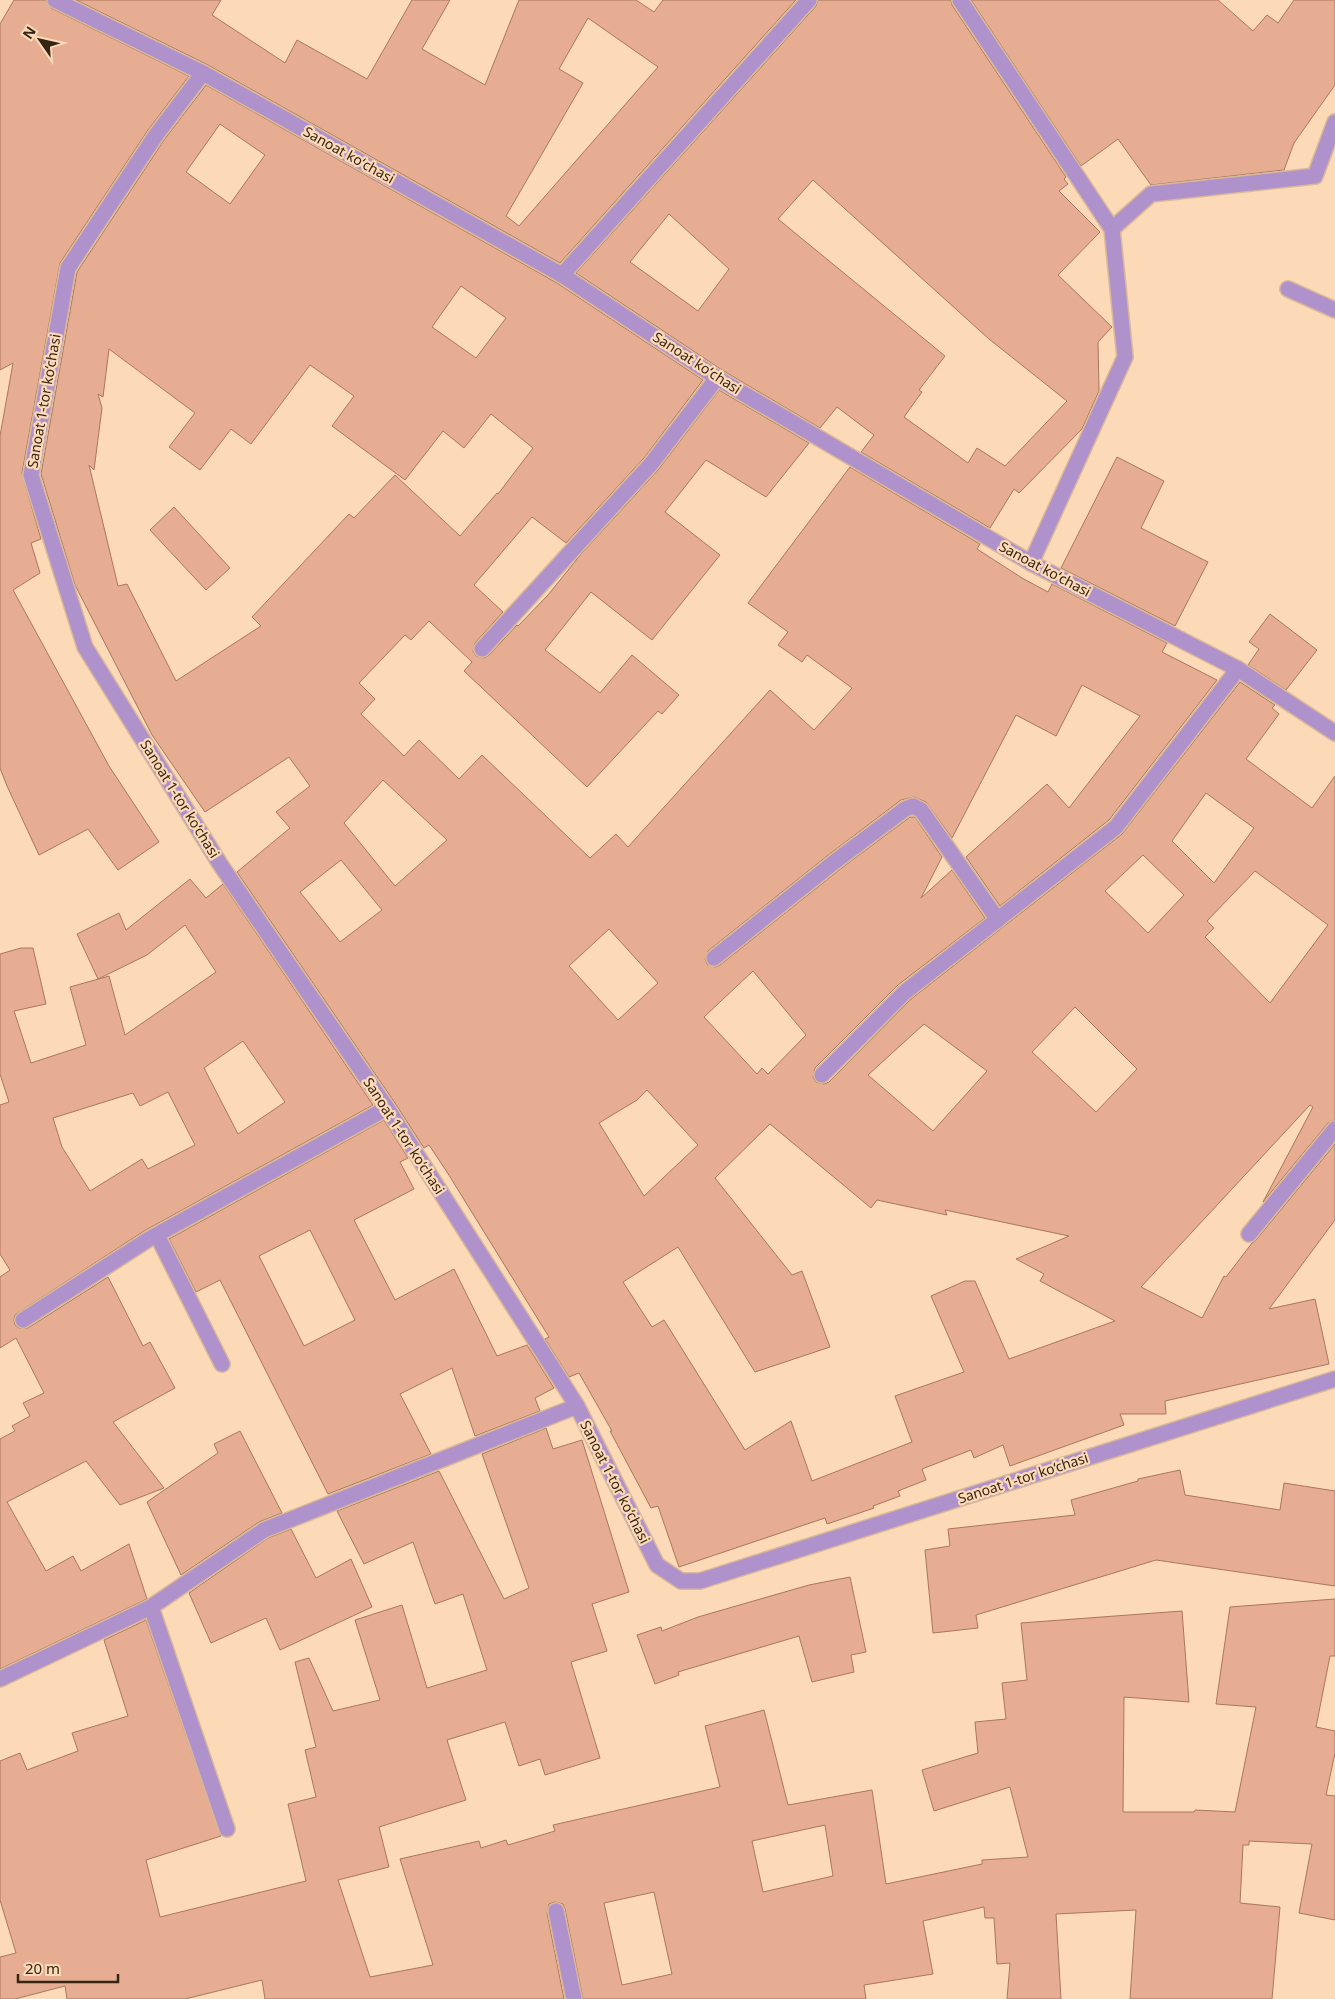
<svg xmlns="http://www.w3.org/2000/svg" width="1335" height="1999" viewBox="0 0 1335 1999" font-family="'Noto Sans',sans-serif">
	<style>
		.building { fill: #e6ad92; stroke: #ab765d; fill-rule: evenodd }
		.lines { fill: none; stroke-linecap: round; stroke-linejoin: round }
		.minor-casing { stroke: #d9b999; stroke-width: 18 }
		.minor { stroke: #af92cc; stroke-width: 15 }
		.labels { text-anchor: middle; stroke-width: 4.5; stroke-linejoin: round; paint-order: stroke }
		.street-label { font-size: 14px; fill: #352513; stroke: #fddab7 }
	</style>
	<rect width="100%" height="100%" fill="#fddab7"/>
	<g class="building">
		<path d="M 14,0 L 46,0 L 51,8 L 189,76 L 148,130 L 60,263 L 22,473 L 41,539 L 31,543 L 40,573 L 13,590 L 109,766 L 159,842 L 118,870 L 88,829 L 39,855 L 7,786 L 0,768 L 0,436 L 13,363 L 0,370 L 0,24 Z"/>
		<path d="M 76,0 L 221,0 L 212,15 L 285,63 L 297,40 L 367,79 L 412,0 L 450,0 L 422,49 L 485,85 L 519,0 L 636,0 L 654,12 L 663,0 L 796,0 L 560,263 L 208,65 ZM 588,18 L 658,67 L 519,226 L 506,216 L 583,83 L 559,69 Z"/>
		<path d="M 818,0 L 951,0 L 952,5 L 1066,177 L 1064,179 L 1068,184 L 1059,191 L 1100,232 L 1058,275 L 1112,327 L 1098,342 L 1099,391 L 1082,429 L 1019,493 L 1014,489 L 990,528 L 861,452 L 874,435 L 837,407 L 820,428 L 722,370 L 576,273 L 816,6 ZM 813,180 L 989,339 L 1067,401 L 1005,466 L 977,448 L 968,463 L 904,417 L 922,392 L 919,390 L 945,356 L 778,219 ZM 669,214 L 729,269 L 698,311 L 630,262 Z"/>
		<path d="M 971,0 L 1218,0 L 1253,31 L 1267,15 L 1278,23 L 1294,0 L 1335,0 L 1335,85 L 1294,143 L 1284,170 L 1151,185 L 1118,139 L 1081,166 Z"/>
		<path d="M 206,85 L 557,283 L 703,380 L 644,458 L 566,543 L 532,517 L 474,585 L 503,612 L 475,643 L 473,651 L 476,656 L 484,658 L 489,655 L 517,625 L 518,626 L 548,595 L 581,554 L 658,470 L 719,390 L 809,443 L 766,497 L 706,460 L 665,512 L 720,555 L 652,640 L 591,592 L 545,650 L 600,693 L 632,655 L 679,695 L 662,714 L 658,711 L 587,787 L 464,671 L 472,662 L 429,621 L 411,640 L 405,635 L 359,683 L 375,699 L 361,714 L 404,756 L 419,740 L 459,779 L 482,755 L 590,858 L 616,834 L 628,847 L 770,690 L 814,730 L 852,688 L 807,655 L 802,662 L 778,645 L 788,632 L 748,603 L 850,467 L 980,544 L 977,549 L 1022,578 L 1048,592 L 1052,584 L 1167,643 L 1162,652 L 1217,680 L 1109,820 L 1000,906 L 966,857 L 1047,784 L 1069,808 L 1140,716 L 1082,685 L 1056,736 L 1016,715 L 952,838 L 926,802 L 914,797 L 901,800 L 827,856 L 708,951 L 705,959 L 707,964 L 715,967 L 720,965 L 839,870 L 910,817 L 915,817 L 942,857 L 921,898 L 952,870 L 985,918 L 898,985 L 815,1068 L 813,1077 L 816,1082 L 824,1084 L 829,1082 L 911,999 L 1122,834 L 1240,682 L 1275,705 L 1272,708 L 1279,714 L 1246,759 L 1312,808 L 1335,776 L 1335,1120 L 1328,1123 L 1263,1202 L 1313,1107 L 1310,1105 L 1141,1287 L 1202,1318 L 1224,1276 L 1226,1277 L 1252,1243 L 1256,1240 L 1335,1144 L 1335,1220 L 1269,1309 L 1315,1299 L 1329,1364 L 1165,1401 L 1166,1414 L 1120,1414 L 1124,1425 L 1010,1466 L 1003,1445 L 974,1458 L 971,1450 L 922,1469 L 926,1480 L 898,1491 L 900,1496 L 873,1506 L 874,1508 L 827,1524 L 825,1518 L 679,1567 L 658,1506 L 651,1508 L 610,1431 L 612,1431 L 579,1373 L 569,1377 L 545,1339 L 549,1337 L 447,1172 L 429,1145 L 424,1148 L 395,1103 L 237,872 L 290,828 L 276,812 L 310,786 L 289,757 L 205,812 L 152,735 L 75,585 L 41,474 L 77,272 L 164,140 ZM 220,124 L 265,155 L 230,204 L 186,172 ZM 461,286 L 506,318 L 476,358 L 432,327 ZM 109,349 L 195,413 L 169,447 L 200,470 L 231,429 L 251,444 L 310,365 L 354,396 L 332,426 L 405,480 L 443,431 L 464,448 L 491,414 L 533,448 L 498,494 L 497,493 L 460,536 L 395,475 L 354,518 L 349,514 L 252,617 L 261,626 L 176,681 L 127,584 L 118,586 L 89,465 L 94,470 L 102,408 L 98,394 L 103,397 ZM 383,780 L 447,840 L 395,886 L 344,823 ZM 1206,793 L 1254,828 L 1214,883 L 1172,841 ZM 1143,855 L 1184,895 L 1148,933 L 1105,891 ZM 341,860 L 382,910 L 340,942 L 300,892 ZM 1255,871 L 1328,925 L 1270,1003 L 1205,937 L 1214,928 L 1207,921 ZM 609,929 L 658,983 L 618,1020 L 569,966 ZM 753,971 L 806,1035 L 768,1074 L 762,1068 L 757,1074 L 704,1017 ZM 1075,1007 L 1137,1069 L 1096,1112 L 1032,1052 ZM 924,1024 L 987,1071 L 933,1131 L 868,1075 ZM 647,1090 L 698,1145 L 644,1196 L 599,1123 L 637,1100 ZM 770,1124 L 871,1208 L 877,1200 L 947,1215 L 945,1210 L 1069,1236 L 1016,1259 L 1044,1274 L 1040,1281 L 1115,1321 L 1009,1359 L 975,1281 L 965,1281 L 931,1296 L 964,1372 L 895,1396 L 912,1442 L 812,1481 L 791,1421 L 745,1450 L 664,1320 L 652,1327 L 623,1282 L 678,1247 L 755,1372 L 830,1347 L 802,1271 L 792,1275 L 715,1178 Z"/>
		<path d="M 1117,457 L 1164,481 L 1141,528 L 1208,562 L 1175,626 L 1061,568 Z"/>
		<path d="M 174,507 L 230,568 L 206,590 L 150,530 Z"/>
		<path d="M 1270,614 L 1317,650 L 1286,690 L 1248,665 L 1259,649 L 1249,642 Z"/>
		<path d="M 190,879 L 206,898 L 223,884 L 373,1105 L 144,1231 L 15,1315 L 14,1320 L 15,1325 L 19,1328 L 28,1328 L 108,1277 L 143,1346 L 150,1342 L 175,1388 L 113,1422 L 164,1488 L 120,1505 L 86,1461 L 7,1502 L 46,1571 L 73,1556 L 81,1571 L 129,1544 L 147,1599 L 0,1669 L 0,1439 L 15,1431 L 12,1426 L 30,1416 L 23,1403 L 44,1393 L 16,1338 L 0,1348 L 0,1277 L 10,1270 L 0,1254 L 0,1105 L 9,1102 L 0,1074 L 0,954 L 21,948 L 33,948 L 46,1004 L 14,1011 L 31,1063 L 86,1045 L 70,987 L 109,976 L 125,1035 L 216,972 L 185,925 L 147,955 L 98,979 L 77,934 L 119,913 L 126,930 ZM 243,1041 L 285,1102 L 238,1134 L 204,1068 ZM 168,1092 L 195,1145 L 148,1169 L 142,1159 L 90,1191 L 62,1147 L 53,1118 L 133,1093 L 140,1106 Z"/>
		<path d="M 384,1120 L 408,1158 L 400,1162 L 414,1189 L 354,1220 L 395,1300 L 454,1269 L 497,1356 L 527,1345 L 554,1388 L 535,1398 L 540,1411 L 475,1436 L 452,1368 L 400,1394 L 431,1454 L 328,1494 L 220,1280 L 196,1292 L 169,1239 ZM 310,1230 L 355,1320 L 304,1346 L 259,1256 Z"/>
		<path d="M 546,1428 L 553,1449 L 582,1440 L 629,1592 L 592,1604 L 607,1651 L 571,1662 L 600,1758 L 545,1775 L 540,1759 L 519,1766 L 505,1722 L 447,1740 L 466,1800 L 379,1827 L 389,1867 L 338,1880 L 370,1977 L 433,1965 L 400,1859 L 479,1841 L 481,1848 L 506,1840 L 508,1845 L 555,1831 L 553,1825 L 720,1787 L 705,1726 L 764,1710 L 788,1805 L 872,1790 L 886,1884 L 982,1864 L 982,1860 L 1028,1857 L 1010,1787 L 934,1811 L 922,1770 L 978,1753 L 975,1722 L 1006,1719 L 1002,1683 L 1027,1680 L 1021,1623 L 1182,1611 L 1189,1702 L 1124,1697 L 1123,1812 L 1194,1812 L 1195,1810 L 1235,1812 L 1256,1707 L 1216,1704 L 1230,1607 L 1335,1599 L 1335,1656 L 1330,1656 L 1316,1727 L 1335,1731 L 1335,1753 L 1326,1795 L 1335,1796 L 1335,1920 L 1299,1913 L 1312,1844 L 1249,1841 L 1249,1845 L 1243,1845 L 1240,1903 L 1280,1907 L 1272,1999 L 1130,1999 L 1136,1910 L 1056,1914 L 1061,1999 L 1007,1999 L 1010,1963 L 997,1964 L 994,1918 L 985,1918 L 984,1907 L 923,1921 L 933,1974 L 864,1985 L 866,1999 L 583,1999 L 565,1909 L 563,1904 L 555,1902 L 549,1904 L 547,1913 L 564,1999 L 265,1999 L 262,1980 L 185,1999 L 67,1999 L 65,1986 L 15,1999 L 0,1999 L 0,1957 L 16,1953 L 0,1900 L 0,1761 L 20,1753 L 27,1770 L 78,1751 L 72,1733 L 128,1716 L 104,1640 L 146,1620 L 221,1836 L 146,1860 L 160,1917 L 306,1881 L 288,1804 L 316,1797 L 305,1750 L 316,1747 L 295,1662 L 309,1658 L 333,1711 L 380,1700 L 355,1620 L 402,1605 L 427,1688 L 487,1670 L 463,1594 L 435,1604 L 413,1542 L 364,1564 L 337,1511 L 439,1471 L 504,1599 L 529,1588 L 482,1454 ZM 825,1825 L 833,1876 L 763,1892 L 752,1841 ZM 654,1892 L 672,1974 L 622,1985 L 604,1903 Z"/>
		<path d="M 240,1431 L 282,1513 L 259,1522 L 181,1575 L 147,1502 L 218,1453 L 214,1444 Z"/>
		<path d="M 1180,1470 L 1185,1495 L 1280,1510 L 1284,1483 L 1335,1491 L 1335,1586 L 1156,1560 L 976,1615 L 978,1628 L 933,1633 L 925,1550 L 950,1546 L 948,1529 L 1075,1515 L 1071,1500 L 1138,1481 L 1138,1479 Z"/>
		<path d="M 291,1529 L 316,1578 L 351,1559 L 372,1607 L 280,1650 L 266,1618 L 211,1643 L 189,1593 L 268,1538 Z"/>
		<path d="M 850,1577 L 866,1652 L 851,1655 L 854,1672 L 812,1682 L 799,1636 L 678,1672 L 679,1675 L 655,1684 L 637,1635 L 661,1627 L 662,1631 L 698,1617 L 809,1585 Z"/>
	</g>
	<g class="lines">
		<defs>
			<g id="minor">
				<path d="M 55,0 L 203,73 L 562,275 L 717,378 L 1031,563 L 1238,669 L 1335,733"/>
				<path d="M 960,0 L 1112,229 L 1125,357 L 1031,563"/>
				<path d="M 203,73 L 156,135 L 68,268 L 31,475 L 85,647 L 220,864 L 387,1108 L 577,1406 L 657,1565 L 681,1581 L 700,1581 L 1335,1379"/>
				<path d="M 1112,229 L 1151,194 L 1315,176 L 1335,122"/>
				<path d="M 562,275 L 809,0"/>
				<path d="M 1288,289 L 1335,310"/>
				<path d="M 482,649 L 651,464 L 717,378"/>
				<path d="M 714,958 L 833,863 L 905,809 L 913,806 L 921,810 L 998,920"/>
				<path d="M 822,1075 L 905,992 L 1116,827 L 1238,669"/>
				<path d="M 1249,1234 L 1335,1129"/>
				<path d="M 157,1235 L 222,1364"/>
				<path d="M 23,1320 L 149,1239 L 387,1108"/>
				<path d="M 151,1607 L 227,1829"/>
				<path d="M 0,1679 L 151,1607 L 264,1530 L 577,1406"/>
				<path d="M 556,1911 L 574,1999"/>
			</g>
		</defs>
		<use href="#minor" class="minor-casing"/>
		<use href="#minor" class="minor"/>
	</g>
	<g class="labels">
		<g class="street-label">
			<text transform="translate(349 155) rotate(29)" y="5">Sanoat koʻchasi</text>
			<text transform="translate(697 363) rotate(33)" y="5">Sanoat koʻchasi</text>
			<text transform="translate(44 401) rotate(-80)" y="5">Sanoat 1-tor ko‘chasi</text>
			<text transform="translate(1045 569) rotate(28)" y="5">Sanoat koʻchasi</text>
			<text transform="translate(180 799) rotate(58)" y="5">Sanoat 1-tor ko‘chasi</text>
			<text transform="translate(404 1136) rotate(57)" y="5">Sanoat 1-tor ko‘chasi</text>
			<text transform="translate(1023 1478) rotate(-18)" y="5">Sanoat 1-tor ko‘chasi</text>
			<text transform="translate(615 1482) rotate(63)" y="5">Sanoat 1-tor ko‘chasi</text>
		</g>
	</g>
	<g transform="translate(40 40) rotate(304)" stroke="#fddab7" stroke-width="4" paint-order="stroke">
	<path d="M0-4L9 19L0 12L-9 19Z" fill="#352513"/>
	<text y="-8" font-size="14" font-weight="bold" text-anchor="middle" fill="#352513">N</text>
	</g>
	<path d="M18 1974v8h100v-8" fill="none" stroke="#352513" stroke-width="2.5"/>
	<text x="25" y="1974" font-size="15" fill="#352513" stroke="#fddab7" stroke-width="4" paint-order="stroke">20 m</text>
</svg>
